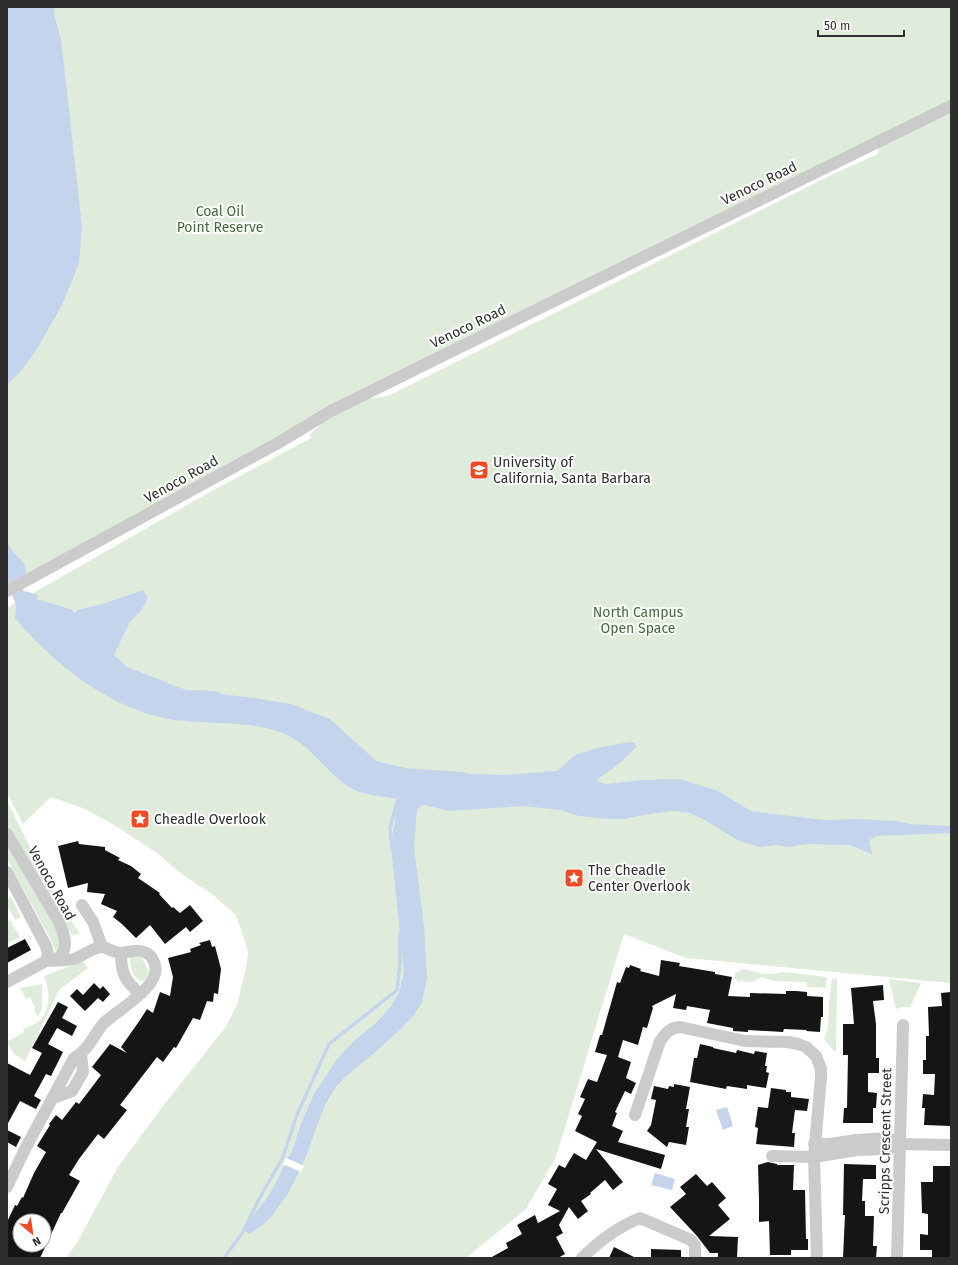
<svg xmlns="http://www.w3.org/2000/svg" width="958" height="1265" viewBox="0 0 958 1265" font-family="'Fira Sans',sans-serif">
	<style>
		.green { fill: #e0ecdb }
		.water { fill: #c5d4ed }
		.pier { fill: #fff }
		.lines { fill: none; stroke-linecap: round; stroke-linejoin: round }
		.stream { stroke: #c5d4ed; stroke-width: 3.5 }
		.building { fill: #151515; fill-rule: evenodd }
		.minor { stroke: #cbcbcb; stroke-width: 12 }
		.labels { text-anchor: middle; stroke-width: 4; stroke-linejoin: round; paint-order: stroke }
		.street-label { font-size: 14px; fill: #2e2e2e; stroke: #fff }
		.park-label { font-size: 14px; fill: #446c39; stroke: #fff }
		.poi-label { font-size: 14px; fill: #2e2e2e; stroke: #fff; text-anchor: start }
	</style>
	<rect width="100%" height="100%" fill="#fff"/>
	<g class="green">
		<path d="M 7,7 L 951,7 L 951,102 L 282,435 L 27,574 L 23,591 L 33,593 L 208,493 L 311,438 L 310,434 L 323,422 L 367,399 L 388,396 L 833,174 L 878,154 L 879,147 L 951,112 L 951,983 L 686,958 L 624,934 L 556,1157 L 526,1209 L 466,1258 L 66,1258 L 78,1241 L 118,1167 L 163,1106 L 225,1028 L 237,1005 L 246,968 L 248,953 L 244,938 L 236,915 L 213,895 L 180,873 L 157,853 L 116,826 L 85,809 L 51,797 L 23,824 L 7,793 L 7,608 L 15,603 L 7,585 Z"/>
		<path d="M 7,801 L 52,891 L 80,934 L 72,935 L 7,827 Z"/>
		<path d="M 7,840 L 60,935 L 59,948 L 56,952 L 52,942 L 7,859 Z"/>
		<path d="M 11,897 L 21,917 L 15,920 L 7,906 L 7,899 Z"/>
		<path d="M 10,920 L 20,937 L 7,944 L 7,922 Z"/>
		<path d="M 132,957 L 141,958 C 147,965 152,974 143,981 C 133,980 130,968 130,959 Z"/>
		<path d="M 82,961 L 88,968 L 59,990 L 25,1061 L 14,1054 L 7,1042 L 24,1032 L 23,1029 C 28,1027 36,1024 40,1020 C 51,1009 50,990 44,976 Z"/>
		<path d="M 744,969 L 763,974 L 774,974 L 783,972 L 827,977 L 826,988 L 807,987 L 807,982 L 774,981 L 761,977 L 752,982 L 740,981 L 739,983 L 737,980 L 734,978 L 735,973 Z"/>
		<path d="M 832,978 L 837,979 L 836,1053 L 824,1039 L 828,1028 L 829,1003 Z"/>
		<path d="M 889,979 L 921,983 L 910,1007 L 903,1007 L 896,1009 Z"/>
		<path d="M 42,984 L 42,1008 L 38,1017 L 34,1010 L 35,1007 L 30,997 L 26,999 L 20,988 Z"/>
	</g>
	<g class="water">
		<path d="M 7,7 L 54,7 L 55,18 L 61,39 L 82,227 L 79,263 L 62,305 L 37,349 L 21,371 L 7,385 Z"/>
		<path d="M 7,542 C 22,568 31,556 23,591 L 38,595 L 37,599 L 72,610 L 74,613 L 78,610 L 102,604 L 143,590 L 148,598 L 141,611 L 130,622 L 114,655 L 127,667 L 186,690 L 254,698 L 291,704 L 330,719 L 381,765 L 410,772 L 506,775 L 557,771 L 575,755 L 597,748 L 630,742 L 635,743 L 636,747 C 625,760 612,770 597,779 L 598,782 L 606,784 L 644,780 L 680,779 L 718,791 L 751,811 L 823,820 L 859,819 L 895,821 L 911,824 L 951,826 L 951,833 L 876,836 L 870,840 L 869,843 L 873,855 L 850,845 L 808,844 L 787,847 L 777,845 L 760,847 L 739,841 L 703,819 L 689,813 L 674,811 L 649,814 L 625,819 L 609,819 L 579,816 L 560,810 L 523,806 L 450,811 L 423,805 L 417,809 L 414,847 L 424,927 L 427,978 L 422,1002 L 414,1015 L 401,1029 L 380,1048 L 344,1078 L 335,1088 L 326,1103 L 318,1123 L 305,1159 L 289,1192 L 273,1215 L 264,1224 L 249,1234 L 245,1231 L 244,1226 L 265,1201 L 275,1184 L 292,1151 L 302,1121 L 314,1094 L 338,1058 L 355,1040 L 376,1023 L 391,1006 L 399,993 L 404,972 L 391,846 L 395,822 L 397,799 C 384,796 367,796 355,790 C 328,777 313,746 285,734 C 253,721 219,724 186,721 C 120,717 56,667 15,618 L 16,606 L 13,595 L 7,585 Z"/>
		<path d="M 727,1107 L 733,1126 L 723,1130 L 716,1110 Z"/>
		<path d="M 655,1173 L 675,1179 L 672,1190 L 651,1185 Z"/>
	</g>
	<path class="pier" d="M 286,1158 L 304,1166 L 301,1172 L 283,1164 Z"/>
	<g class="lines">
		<g class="stream">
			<path d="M 193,692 L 205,692 L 219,694"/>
			<path d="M 376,763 L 407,770 L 465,774"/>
			<path d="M 392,848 L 390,828 L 397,802"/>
			<path d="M 224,1258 L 243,1232 L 258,1201 L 283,1157 L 296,1117 L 329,1044 L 397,990 L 400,964 L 400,932"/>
		</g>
	</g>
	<g class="building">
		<path d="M 78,841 L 79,844 L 105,847 L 105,850 L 120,858 L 118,860 L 131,866 L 141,874 L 138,878 L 160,893 L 159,894 L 172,908 L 173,907 L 180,913 L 190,905 L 203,921 L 190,932 L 186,927 L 165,944 L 150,925 L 136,938 L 122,924 L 113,917 L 117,911 L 101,904 L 105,894 L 87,892 L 88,883 L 68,888 L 58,846 Z"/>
		<path d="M 25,939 L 31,950 L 7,963 L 7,948 Z"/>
		<path d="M 210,940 L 212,947 L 215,946 L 221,969 L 218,994 L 214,993 L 213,1002 L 207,1001 L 200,1020 L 193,1018 L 176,1048 L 174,1047 L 163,1062 L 157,1057 L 120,1105 L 127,1110 L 104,1139 L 98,1134 L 79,1159 L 69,1175 L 80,1181 L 62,1213 L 61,1213 L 40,1258 L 7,1258 L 7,1222 L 15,1205 L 17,1206 L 22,1197 L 23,1198 L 34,1173 L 46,1152 L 37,1146 L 50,1125 L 49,1124 L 56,1115 L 62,1120 L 76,1102 L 79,1104 L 89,1091 L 101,1075 L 92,1067 L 110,1044 L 127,1053 L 121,1047 L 140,1020 L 147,1009 L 153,1013 L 160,992 L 170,996 L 173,977 L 168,958 L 191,952 L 190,949 L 201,945 L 199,943 ZM 20,1221 L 44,1221 L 44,1245 L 20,1245 Z"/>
		<path d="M 661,960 L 680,963 L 679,966 L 715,972 L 715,974 L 732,977 L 728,996 L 750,997 L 750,993 L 786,994 L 786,991 L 796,991 L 807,992 L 807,996 L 823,997 L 823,1017 L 821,1017 L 820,1032 L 806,1031 L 807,1030 L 784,1029 L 783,1032 L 748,1030 L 748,1032 L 733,1031 L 733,1028 L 707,1023 L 710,1010 L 687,1006 L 686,1010 L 673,1008 L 676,994 L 652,1006 L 653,1008 L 647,1028 L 643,1027 L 638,1045 L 623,1040 L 618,1057 L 631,1062 L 626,1078 L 636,1083 L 631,1094 L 625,1091 L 615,1112 L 617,1113 L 612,1126 L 623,1131 L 618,1142 L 665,1155 L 661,1169 L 596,1149 L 623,1182 L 613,1190 L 605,1180 L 590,1193 L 591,1194 L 581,1201 L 588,1211 L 578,1219 L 569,1207 L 559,1225 L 563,1233 L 556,1237 L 565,1254 L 558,1258 L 490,1258 L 508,1248 L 506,1243 L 522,1234 L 517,1225 L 535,1215 L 538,1223 L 560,1211 L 548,1205 L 557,1189 L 548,1184 L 559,1165 L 565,1168 L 574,1153 L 586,1160 L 597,1142 L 575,1131 L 582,1116 L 578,1114 L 585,1099 L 580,1097 L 588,1079 L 597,1082 L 607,1055 L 595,1052 L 600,1035 L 602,1035 L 617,982 L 620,983 L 626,967 L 629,968 L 630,965 L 641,969 L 640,971 L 659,976 Z"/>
		<path d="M 94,983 L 100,989 L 103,986 L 110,994 L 103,1002 L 98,998 L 85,1011 L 70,996 L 77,989 L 83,995 Z"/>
		<path d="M 883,985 L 884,1000 L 873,1001 L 876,1024 L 876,1058 L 879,1058 L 879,1073 L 868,1073 L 868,1092 L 877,1093 L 876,1108 L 873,1108 L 873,1123 L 843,1123 L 844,1108 L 847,1108 L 848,1055 L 843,1055 L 843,1024 L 854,1024 L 851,988 Z"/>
		<path d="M 951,992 L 951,1126 L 924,1125 L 925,1108 L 922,1108 L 923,1094 L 934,1095 L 935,1074 L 923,1074 L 923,1060 L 926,1060 L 926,1036 L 929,1036 L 928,1007 L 942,1006 L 941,993 Z"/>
		<path d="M 58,1002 L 68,1007 L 62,1018 L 77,1026 L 72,1036 L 57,1028 L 48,1044 L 63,1052 L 51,1076 L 46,1074 L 34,1096 L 41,1100 L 36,1109 L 20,1101 L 7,1125 L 7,1063 L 30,1075 L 42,1053 L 32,1048 Z"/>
		<path d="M 700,1044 L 713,1047 L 713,1048 L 736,1053 L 737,1050 L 754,1054 L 755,1051 L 767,1053 L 765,1066 L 767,1066 L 766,1072 L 769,1073 L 766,1088 L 747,1085 L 747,1089 L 727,1086 L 726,1089 L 690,1082 L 694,1058 L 697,1058 Z"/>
		<path d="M 674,1084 L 690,1087 L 686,1109 L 689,1109 L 686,1127 L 689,1127 L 686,1145 L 669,1142 L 667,1147 L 647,1131 L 651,1125 L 656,1100 L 651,1099 L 654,1086 L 668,1089 L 669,1086 L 674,1087 Z"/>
		<path d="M 771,1088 L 786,1090 L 786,1092 L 791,1092 L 791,1097 L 809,1099 L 807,1111 L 795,1110 L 792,1133 L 795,1133 L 794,1147 L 756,1144 L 758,1128 L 755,1127 L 758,1107 L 768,1108 Z"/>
		<path d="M 7,1130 L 21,1137 L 16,1147 L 7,1142 Z"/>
		<path d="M 768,1162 L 777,1164 L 777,1165 L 794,1165 L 793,1190 L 805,1190 L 806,1239 L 808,1239 L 808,1250 L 791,1250 L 791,1255 L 770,1255 L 769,1221 L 759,1222 L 759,1200 L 758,1165 Z"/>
		<path d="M 844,1164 L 876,1165 L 876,1179 L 863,1179 L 862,1201 L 865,1201 L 865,1216 L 874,1216 L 873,1246 L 877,1246 L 876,1258 L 843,1258 L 845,1215 L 843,1215 Z"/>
		<path d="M 933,1166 L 951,1166 L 950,1215 L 951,1215 L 951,1258 L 932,1258 L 932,1250 L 920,1250 L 920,1234 L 928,1235 L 928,1214 L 922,1213 L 921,1182 L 933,1182 Z"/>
		<path d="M 696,1174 L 707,1186 L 712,1182 L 726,1198 L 718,1205 L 730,1219 L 709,1236 L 738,1237 L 737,1258 L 718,1258 L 718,1253 L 710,1253 L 697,1236 L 670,1207 L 686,1194 L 680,1187 Z"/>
		<path d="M 614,1247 L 636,1258 L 609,1258 Z"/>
		<path d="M 651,1249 L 681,1250 L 681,1258 L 651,1258 Z"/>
	</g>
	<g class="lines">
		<g class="minor">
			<path d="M 7,591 L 278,443 L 331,411 L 442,356 L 951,106"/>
			<path d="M 7,834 C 19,854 31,875 43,895 C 51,909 64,926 65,943 C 65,952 61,959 51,960"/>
			<path d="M 7,872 L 46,946 L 48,954 L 46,961 L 7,982"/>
			<path d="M 82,905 L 93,922 L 102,947"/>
			<path d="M 121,953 C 121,973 125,981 140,994"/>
			<path d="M 53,1098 L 72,1091 L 83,1072 L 81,1054"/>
			<path d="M 635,1115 L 660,1041 C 666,1033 669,1028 680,1027 L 745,1041 L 788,1042 L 798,1044 L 806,1047 L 816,1056 L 821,1069 L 821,1077 L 814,1157 L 817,1258"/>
			<path d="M 900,1144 L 951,1145"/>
			<path d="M 772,1156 L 814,1157 L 857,1150 L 888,1149 L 900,1144 L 888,1138 L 856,1140 L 830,1144 L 814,1144"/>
			<path d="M 7,1187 L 25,1149 L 74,1058 C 88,1051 93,1036 103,1024 C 117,1010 165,985 154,962 C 152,957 148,953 144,952 C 136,949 130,952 123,953 C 116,954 109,948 102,947 C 94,947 82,956 74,959 C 66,961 55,960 46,961"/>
			<path d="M 582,1258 C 598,1242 618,1227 640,1218 L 691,1240 L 695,1246 L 695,1258"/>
			<path d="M 897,1258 L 903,1025"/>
		</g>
	</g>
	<defs>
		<symbol id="university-square" viewBox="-11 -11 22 22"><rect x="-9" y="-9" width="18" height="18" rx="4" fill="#ef4926" stroke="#fff"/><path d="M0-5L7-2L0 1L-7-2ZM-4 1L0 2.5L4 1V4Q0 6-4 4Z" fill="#fff"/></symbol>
		<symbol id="sight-square" viewBox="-11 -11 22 22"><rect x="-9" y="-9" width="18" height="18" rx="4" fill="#ef4926" stroke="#fff"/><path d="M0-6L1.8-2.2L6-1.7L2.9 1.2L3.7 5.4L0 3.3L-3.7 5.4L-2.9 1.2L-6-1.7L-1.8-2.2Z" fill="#fff"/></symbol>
	</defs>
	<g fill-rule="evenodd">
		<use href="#university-square" x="468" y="459" width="22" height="22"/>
		<use href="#sight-square" x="129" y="808" width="22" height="22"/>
		<use href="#sight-square" x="563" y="867" width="22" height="22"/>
	</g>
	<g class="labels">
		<g class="street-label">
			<text transform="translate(759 183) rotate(-26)" y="5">Venoco Road</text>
			<text transform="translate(468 326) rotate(-26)" y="5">Venoco Road</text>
			<text transform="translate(181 479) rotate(-29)" y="5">Venoco Road</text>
			<text transform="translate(52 883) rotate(61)" y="5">Venoco Road</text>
			<text transform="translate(885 1141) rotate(-89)" y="5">Scripps Crescent Street</text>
		</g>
		<g class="park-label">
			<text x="220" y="216">Coal Oil<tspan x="220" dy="16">Point Reserve</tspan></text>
			<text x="638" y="617">North Campus<tspan x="638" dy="16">Open Space</tspan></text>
		</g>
		<g class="poi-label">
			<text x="493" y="467">University of<tspan x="493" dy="16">California, Santa Barbara</tspan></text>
			<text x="154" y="824">Cheadle Overlook</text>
			<text x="588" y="875">The Cheadle<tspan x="588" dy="16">Center Overlook</tspan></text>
		</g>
	</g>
	<rect width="958" height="1265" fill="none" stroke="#2e2e2e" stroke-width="16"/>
	<g transform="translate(32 1233) rotate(151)"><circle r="19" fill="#ffffff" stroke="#ababab"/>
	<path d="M0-3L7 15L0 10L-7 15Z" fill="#ef4926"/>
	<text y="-6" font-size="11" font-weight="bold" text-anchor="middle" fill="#2e2e2e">N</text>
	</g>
	<path d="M818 30v6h86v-6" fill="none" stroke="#2e2e2e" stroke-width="2"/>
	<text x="824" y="30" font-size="12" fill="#2e2e2e" stroke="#ffffff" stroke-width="3" paint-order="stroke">50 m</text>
</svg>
